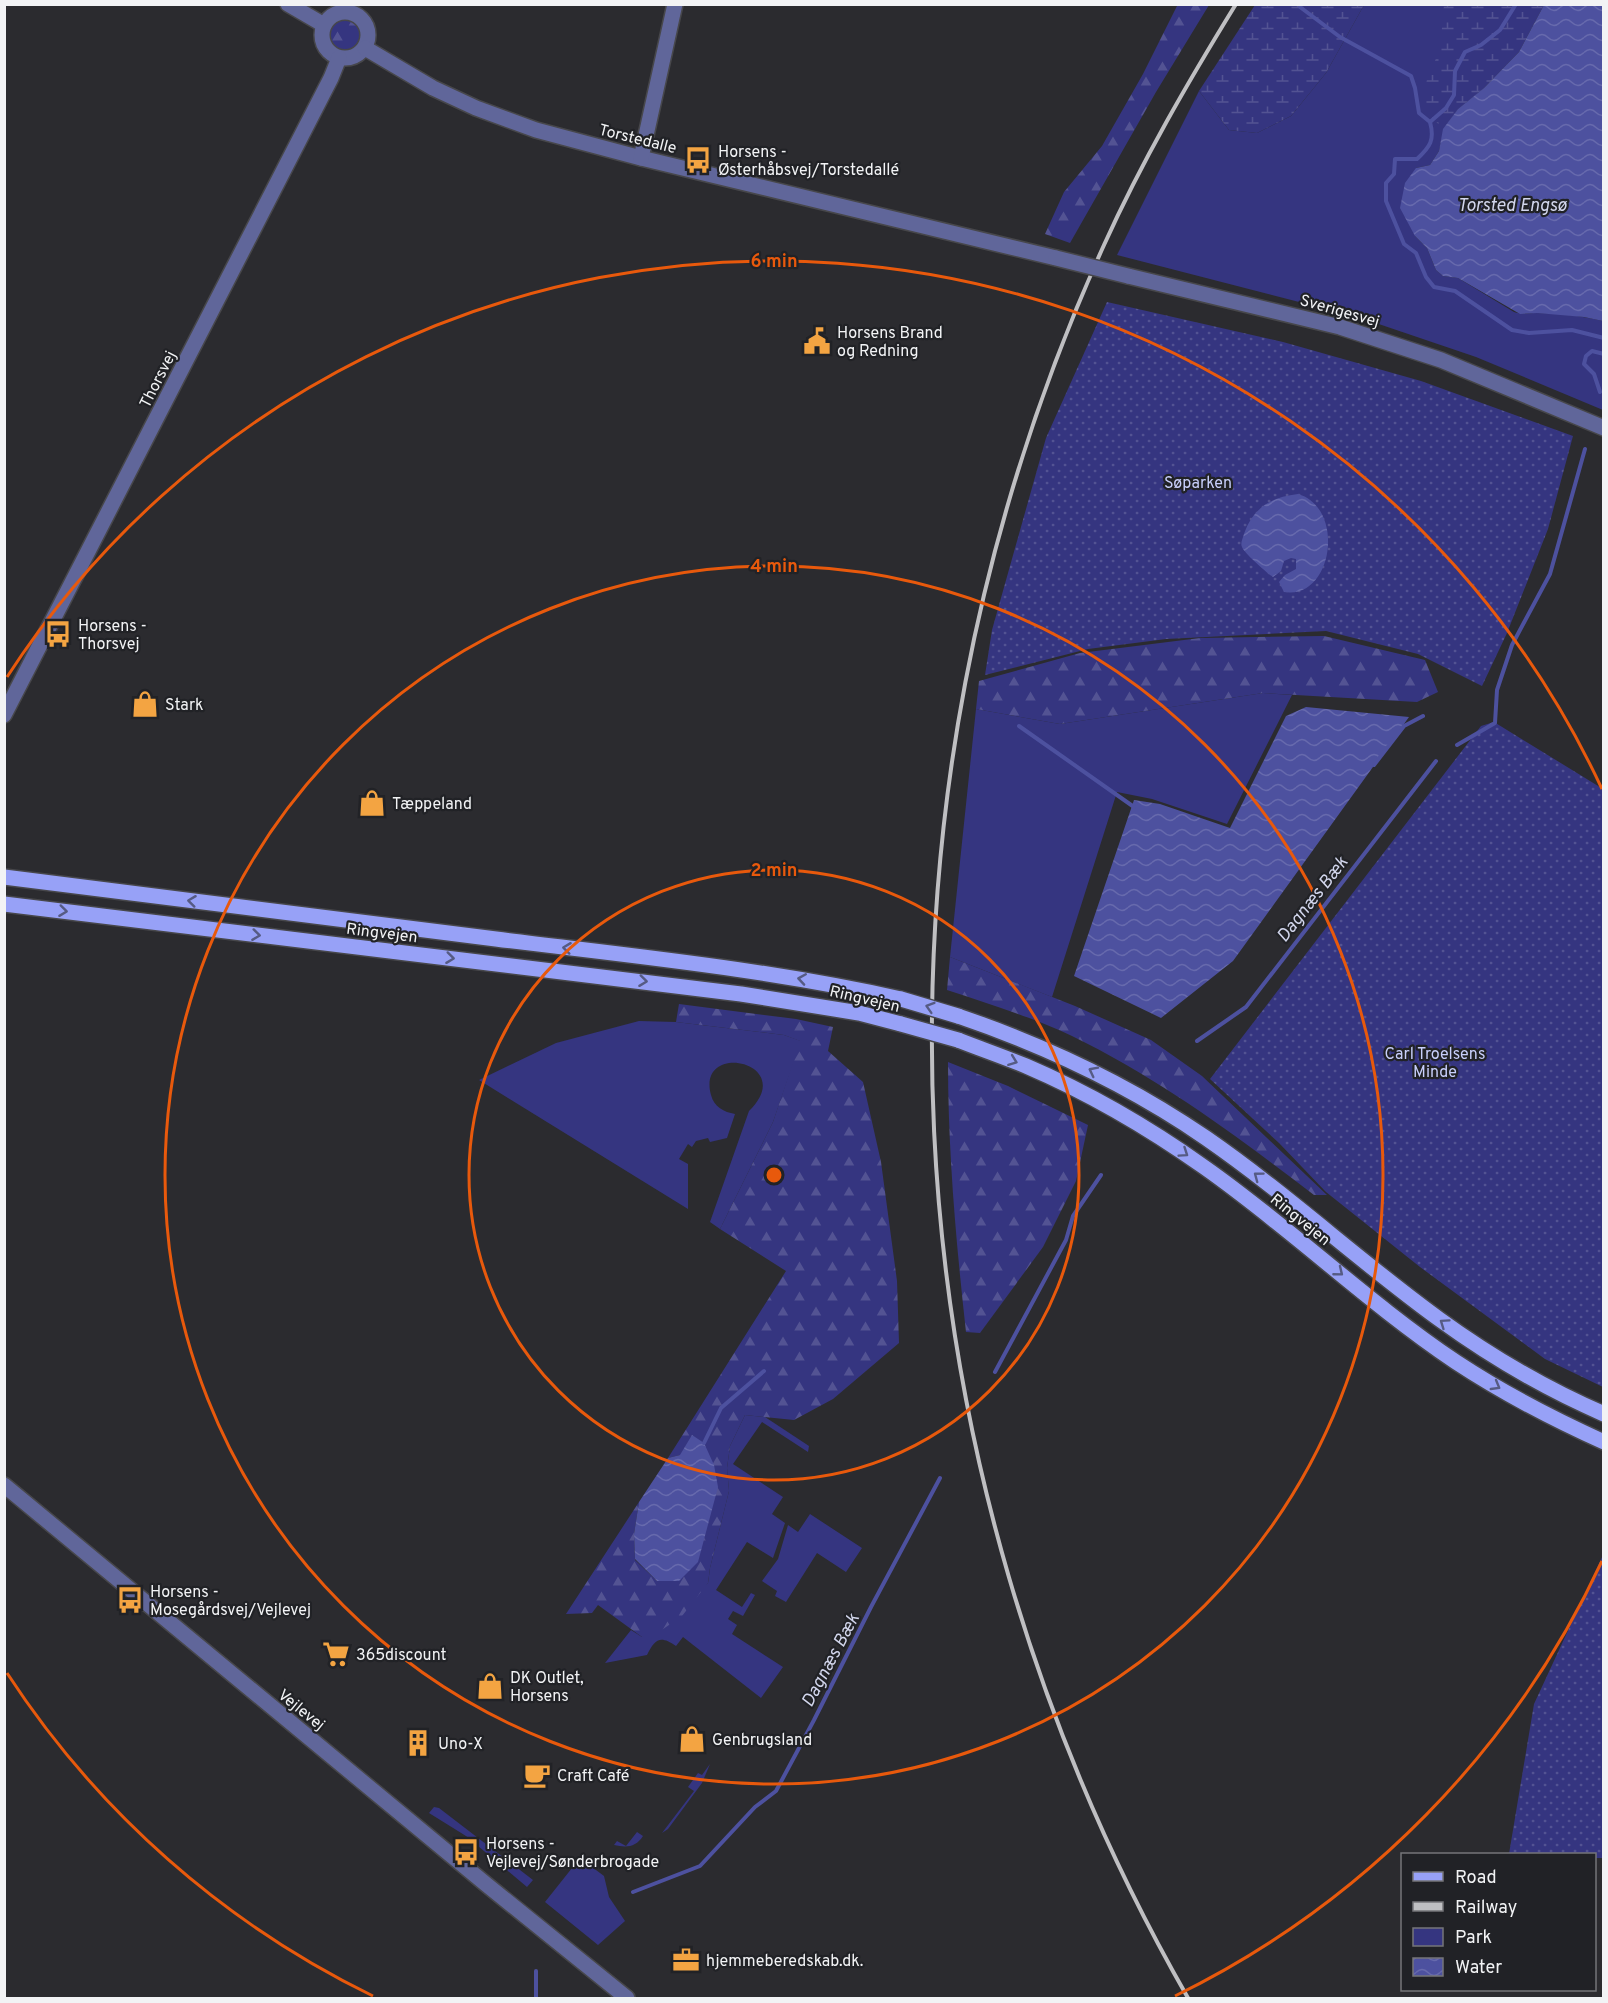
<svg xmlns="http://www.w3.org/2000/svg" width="1608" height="2003" viewBox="0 0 1608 2003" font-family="Overpass,sans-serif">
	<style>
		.green { fill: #353580 }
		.forest { fill: url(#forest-firs) }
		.wetland { fill: url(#wetland-marsh) }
		.garden { fill: url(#garden-dots) }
		.water { fill: url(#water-waves) }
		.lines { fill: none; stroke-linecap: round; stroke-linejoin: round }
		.stream { stroke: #4d519f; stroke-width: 4 }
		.tertiary-casing { stroke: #47474b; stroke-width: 18 }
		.primary-casing { stroke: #47474b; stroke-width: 18 }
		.tertiary { stroke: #60669a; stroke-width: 15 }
		.primary { stroke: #97a1f7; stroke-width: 15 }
		.rail { stroke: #bfbfc2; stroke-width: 4 }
		.tertiary-bridge-casing { stroke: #47474b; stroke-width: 18; stroke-linecap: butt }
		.primary-bridge-casing { stroke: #47474b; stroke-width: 18; stroke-linecap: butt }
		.tertiary-bridge { stroke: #60669a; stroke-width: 15 }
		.primary-bridge { stroke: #97a1f7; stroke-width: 15 }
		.oneway { stroke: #565b84 }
		.ring { fill: none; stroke: #e8590c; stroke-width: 3 }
		.labels { text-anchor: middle; stroke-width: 4.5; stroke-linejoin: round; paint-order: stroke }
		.street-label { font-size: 16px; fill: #f2f3f5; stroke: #212226 }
		.poi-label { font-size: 16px; fill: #f2f3f5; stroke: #212226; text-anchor: start }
		.park-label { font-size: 16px; fill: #c8cffb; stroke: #212226 }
		.water-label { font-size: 18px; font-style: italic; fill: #d2d6ec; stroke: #212226 }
		.centre { fill: #e8590c; stroke: #212226; stroke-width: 3 }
		.ring-label { font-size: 18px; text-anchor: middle; font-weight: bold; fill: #e8590c; stroke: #212226; stroke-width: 4.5; stroke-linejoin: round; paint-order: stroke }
	</style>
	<defs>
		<pattern id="forest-firs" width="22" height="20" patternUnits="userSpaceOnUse" patternTransform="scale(1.5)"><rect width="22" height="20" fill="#353580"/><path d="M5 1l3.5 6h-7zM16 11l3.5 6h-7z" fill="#535393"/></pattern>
		<pattern id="wetland-marsh" width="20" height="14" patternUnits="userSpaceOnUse" patternTransform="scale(1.5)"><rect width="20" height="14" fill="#353580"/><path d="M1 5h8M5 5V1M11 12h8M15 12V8" fill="none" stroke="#535393"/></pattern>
		<pattern id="garden-dots" width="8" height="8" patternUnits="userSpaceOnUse" patternTransform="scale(1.5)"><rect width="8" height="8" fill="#353580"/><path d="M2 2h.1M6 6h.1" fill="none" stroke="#535393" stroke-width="1.8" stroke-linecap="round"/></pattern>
		<pattern id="water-waves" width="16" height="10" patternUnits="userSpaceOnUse" patternTransform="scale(1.5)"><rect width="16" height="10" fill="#4d519f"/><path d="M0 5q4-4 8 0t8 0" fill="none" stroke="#676aad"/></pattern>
	</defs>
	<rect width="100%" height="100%" fill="#2b2b2f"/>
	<g class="green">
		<path d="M 1364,5 L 1544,5 L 1484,88 L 1458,109 L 1444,129 L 1439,151 L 1430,165 L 1416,168 L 1415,236 L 1427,248 L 1436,270 L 1443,276 L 1458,278 L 1514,312 C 1522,315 1529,313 1537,313 C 1559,313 1582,316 1603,321 L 1603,410 L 1476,357 L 1361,318 L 1117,255 L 1199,91 L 1229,130 L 1257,133 L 1291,116 L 1326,73 Z"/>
		<path d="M 1263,693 L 1292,695 L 1227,824 L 1152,799 L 1117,792 L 1052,997 L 950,957 L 976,709 L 1060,724 Z"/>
		<path d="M 639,1021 L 676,1022 L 784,1035 L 801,1041 L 773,1122 L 720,1229 L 710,1222 L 749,1111 C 799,1062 696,1040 711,1095 C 714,1107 724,1112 735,1114 L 727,1138 L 710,1142 L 708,1138 L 696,1141 L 692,1147 L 688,1144 L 679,1159 L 688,1164 L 688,1209 L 479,1080 L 556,1043 Z"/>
		<path d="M 745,1415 L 765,1417 L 809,1446 L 808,1452 L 762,1422 L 733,1464 L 783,1497 L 772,1514 L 785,1523 L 773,1558 L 747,1542 L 716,1590 L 742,1607 L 751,1593 L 755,1595 L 743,1616 L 733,1611 L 728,1619 L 737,1625 L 732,1634 L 783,1667 L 761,1698 L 683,1637 L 676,1646 C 660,1635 655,1639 647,1655 L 605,1663 L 631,1630 L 642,1637 L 708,1583 L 710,1568 L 729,1491 L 727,1468 L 730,1446 Z"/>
		<path d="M 810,1514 L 862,1548 L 846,1572 L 817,1553 L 786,1602 L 775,1596 L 777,1591 L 762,1581 L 778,1559 L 788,1525 L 798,1532 Z"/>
		<path d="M 710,1764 L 702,1783 L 668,1829 L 662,1833 L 694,1791 L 688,1787 L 698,1773 L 702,1775 Z"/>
		<path d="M 434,1807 L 439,1808 L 533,1880 L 527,1887 L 466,1836 L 429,1813 Z"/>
		<path d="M 637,1832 L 643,1836 C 636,1847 627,1848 614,1845 L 617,1841 L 626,1846 Z"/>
		<path d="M 580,1858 L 604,1876 L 609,1897 L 625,1921 L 598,1945 L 545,1902 Z"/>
	</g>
	<g class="forest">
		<path d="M 1178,4 L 1209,5 L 1156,92 L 1070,243 L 1045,234 L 1064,192 L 1102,146 L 1143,74 Z"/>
		<circle cx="346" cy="35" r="16"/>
		<path d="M 1324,636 L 1425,660 L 1438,692 L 1417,702 L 1263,693 L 1060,724 L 976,709 L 979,681 L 1080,653 L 1200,638 Z"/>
		<path d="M 950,957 L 1075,1006 L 1151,1040 L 1202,1076 L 1327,1195 L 1314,1195 C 1237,1136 1160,1079 1072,1036 C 1032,1017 989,1004 947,990 Z"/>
		<path d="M 679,1004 L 796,1019 L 833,1027 L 828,1051 L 863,1082 L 881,1162 L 897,1281 L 899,1343 L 833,1399 L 794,1420 L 745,1415 L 730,1446 L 727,1468 L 729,1491 L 710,1568 L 708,1583 L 682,1616 L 653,1636 L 642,1637 L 598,1605 L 592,1613 L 566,1614 L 639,1502 L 634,1534 L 635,1560 L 657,1581 L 680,1455 L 668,1458 L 786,1271 L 720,1229 L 773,1122 L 800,1041 L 784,1035 L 676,1022 Z"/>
		<path d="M 948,1062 L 1008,1086 L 1088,1125 L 1076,1181 L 1043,1247 L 980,1333 L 966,1332 C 956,1242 948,1152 948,1062 Z"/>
	</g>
	<g class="wetland">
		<path d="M 1255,5 L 1364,5 L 1326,73 L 1291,116 L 1257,133 L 1229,130 L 1199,91 Z"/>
		<path d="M 1444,5 L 1544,5 L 1519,52 L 1484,88 L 1458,109 L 1443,129 L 1427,112 L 1424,101 L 1426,82 L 1440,49 Z"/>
	</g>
	<g class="garden">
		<path d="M 1107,302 L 1283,342 L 1421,381 L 1573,436 L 1548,529 L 1507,633 L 1482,686 L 1418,654 L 1326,631 L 1166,639 L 1088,649 L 985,675 L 992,630 L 1046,438 Z"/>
		<path d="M 1494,722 L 1603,789 L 1603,1387 L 1545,1359 L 1420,1267 L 1326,1192 L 1279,1143 L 1210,1079 L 1481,726 Z"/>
		<path d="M 1603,1555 L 1603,1858 L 1595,1858 L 1594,1854 L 1509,1854 L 1534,1704 Z"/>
	</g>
	<g class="water">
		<path d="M 1544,5 L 1603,5 L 1603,321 L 1584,317 L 1537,313 L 1520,314 L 1458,278 L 1443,276 L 1436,270 L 1427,248 L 1415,236 L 1400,208 L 1405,183 L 1416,168 L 1430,165 L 1439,151 L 1443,129 L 1458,109 L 1484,88 L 1519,52 Z"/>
		<path d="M 1298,494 C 1346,508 1333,600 1284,592 L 1279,582 L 1285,575 L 1296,569 L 1296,559 L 1291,558 L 1284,561 L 1281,571 L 1273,577 C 1267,573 1244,553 1242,547 C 1240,543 1243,538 1244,534 C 1253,508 1271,497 1298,494 Z"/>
		<path d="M 1306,707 L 1409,717 L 1233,961 L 1161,1018 L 1074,976 L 1134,800 L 1160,804 L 1230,828 L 1286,716 Z"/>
		<path d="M 692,1435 L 704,1443 L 714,1465 L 718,1487 L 698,1562 L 679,1581 L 657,1581 L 635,1559 L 634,1534 L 639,1502 L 668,1458 L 680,1455 Z"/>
	</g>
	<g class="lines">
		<g class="stream">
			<path d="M 1516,4 L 1500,30 L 1481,45 L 1465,52 L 1455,71 L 1454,95 L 1446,108 L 1430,122 C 1435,140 1430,147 1417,159 L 1395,159 L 1394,174 L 1386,183 L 1386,201 L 1404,244 L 1416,253 L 1426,277 L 1434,287 L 1455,291 L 1512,330 L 1529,333 L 1572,330 L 1604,338"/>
			<path d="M 1300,7 L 1340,37 L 1411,76 L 1415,88 L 1419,113 L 1430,122"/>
			<path d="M 1600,392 L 1594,374 L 1584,364 L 1586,356 L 1592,351 L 1604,354"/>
			<path d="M 1019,726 L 1134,807"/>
			<path d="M 1457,745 L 1495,723 L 1497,690 L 1512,645 L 1550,574 L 1585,449"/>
			<path d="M 1374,765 L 1404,726 L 1423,716"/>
			<path d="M 1197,1041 L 1246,1007 L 1436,761"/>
			<path d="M 995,1372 L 1066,1240 L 1073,1216 L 1101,1175"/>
			<path d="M 704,1443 L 721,1408 L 764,1371"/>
			<path d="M 633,1892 L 700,1866 L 755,1807 L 776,1791 L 814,1720 L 871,1607 L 940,1478"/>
			<path d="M 536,1971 L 536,1998"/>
		</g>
		<defs>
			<g id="tertiary">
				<path d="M 288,4 L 324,25"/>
				<circle cx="345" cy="35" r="23"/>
				<path d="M 365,48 L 433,88 L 476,108 L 536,130 L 641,158 L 1056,258"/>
				<path d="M 641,158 L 675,4"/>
				<path d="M 1128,276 L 1340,327 L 1441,360 L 1604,428"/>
				<path d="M 4,715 L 331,78 L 339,58"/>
				<path d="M 4,1485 L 487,1885 L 627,1998"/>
			</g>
			<g id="primary">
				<path d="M 4,877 C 168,898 332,919 496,939 C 632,956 767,969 901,999"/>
				<path d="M 4,904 L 741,994 L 859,1013 L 901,1024"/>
				<path d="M 958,1016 C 1046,1046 1129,1085 1206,1138 C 1287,1194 1359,1261 1439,1319 C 1490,1356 1546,1389 1604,1414"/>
				<path d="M 958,1040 C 981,1049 1004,1057 1026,1066 C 1089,1093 1149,1128 1204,1167 C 1291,1228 1368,1303 1456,1362 C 1503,1393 1553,1419 1604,1442"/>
			</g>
		</defs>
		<use href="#tertiary" class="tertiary-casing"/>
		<use href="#primary" class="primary-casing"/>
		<use href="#tertiary" class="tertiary"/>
		<use href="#primary" class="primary"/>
		<path class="rail" d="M 1188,1998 C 880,1460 847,811 1104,245 C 1142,161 1188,82 1236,4"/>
		<defs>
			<path id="tertiary-bridge" d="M 1056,258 L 1128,276"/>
			<g id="primary-bridge">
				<path d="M 901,999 L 958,1016"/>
				<path d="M 901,1024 L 958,1040"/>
			</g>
		</defs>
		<use href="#tertiary-bridge" class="tertiary-bridge-casing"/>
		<use href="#primary-bridge" class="primary-bridge-casing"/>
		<use href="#tertiary-bridge" class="tertiary-bridge"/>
		<use href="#primary-bridge" class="primary-bridge"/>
	</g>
	<defs><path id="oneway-chevron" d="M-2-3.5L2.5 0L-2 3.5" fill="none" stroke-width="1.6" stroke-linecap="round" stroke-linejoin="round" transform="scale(1.5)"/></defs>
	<g class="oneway">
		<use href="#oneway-chevron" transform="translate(192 901) rotate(-173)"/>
		<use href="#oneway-chevron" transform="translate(63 911) rotate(7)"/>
		<use href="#oneway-chevron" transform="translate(256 935) rotate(7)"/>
		<use href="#oneway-chevron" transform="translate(567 948) rotate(-173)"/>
		<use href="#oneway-chevron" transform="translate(450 958) rotate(7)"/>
		<use href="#oneway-chevron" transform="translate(802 979) rotate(-171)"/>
		<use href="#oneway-chevron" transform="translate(643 981) rotate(7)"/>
		<use href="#oneway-chevron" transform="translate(930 1007) rotate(-163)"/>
		<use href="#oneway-chevron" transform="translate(1013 1061) rotate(21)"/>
		<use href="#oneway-chevron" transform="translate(1093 1071) rotate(-153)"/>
		<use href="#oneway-chevron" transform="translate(1184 1153) rotate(34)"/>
		<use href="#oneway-chevron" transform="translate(1258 1176) rotate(-143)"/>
		<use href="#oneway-chevron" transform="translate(1339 1272) rotate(39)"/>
		<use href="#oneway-chevron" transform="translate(1444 1323) rotate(-145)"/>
		<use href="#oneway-chevron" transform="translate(1496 1386) rotate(30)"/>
	</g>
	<g class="ring">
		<circle cx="774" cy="1175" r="305"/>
		<circle cx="774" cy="1175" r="609"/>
		<path d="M1602 1561A914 914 0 0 1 1175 1996M373 1996A914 914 0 0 1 7 1673M7 677A914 914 0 0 1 1602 789"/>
	</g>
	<defs>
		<symbol id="bus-bare" viewBox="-9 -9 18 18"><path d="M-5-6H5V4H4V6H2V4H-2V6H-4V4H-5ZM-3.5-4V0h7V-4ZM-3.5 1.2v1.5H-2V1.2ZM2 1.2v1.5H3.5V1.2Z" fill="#f3a442" stroke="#212226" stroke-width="2.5" paint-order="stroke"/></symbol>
		<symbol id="civic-bare" viewBox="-9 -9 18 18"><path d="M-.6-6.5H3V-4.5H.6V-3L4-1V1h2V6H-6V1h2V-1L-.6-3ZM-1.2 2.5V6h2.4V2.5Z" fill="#f3a442" stroke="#212226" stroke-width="2.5" paint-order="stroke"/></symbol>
		<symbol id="shop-bare" viewBox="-9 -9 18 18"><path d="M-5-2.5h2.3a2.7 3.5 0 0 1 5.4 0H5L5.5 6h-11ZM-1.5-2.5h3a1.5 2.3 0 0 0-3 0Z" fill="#f3a442" stroke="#212226" stroke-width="2.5" paint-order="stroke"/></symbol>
		<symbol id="supermarket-bare" viewBox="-9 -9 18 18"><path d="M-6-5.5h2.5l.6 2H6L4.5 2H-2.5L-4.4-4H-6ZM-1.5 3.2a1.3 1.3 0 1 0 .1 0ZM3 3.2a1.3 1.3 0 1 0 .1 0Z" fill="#f3a442" stroke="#212226" stroke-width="2.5" paint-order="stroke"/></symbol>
		<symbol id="building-bare" viewBox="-9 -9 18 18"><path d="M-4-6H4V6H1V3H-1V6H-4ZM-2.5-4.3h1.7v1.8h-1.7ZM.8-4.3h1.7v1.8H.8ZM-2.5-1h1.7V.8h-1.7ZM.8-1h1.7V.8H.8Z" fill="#f3a442" stroke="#212226" stroke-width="2.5" paint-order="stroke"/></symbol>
		<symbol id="cafe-bare" viewBox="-9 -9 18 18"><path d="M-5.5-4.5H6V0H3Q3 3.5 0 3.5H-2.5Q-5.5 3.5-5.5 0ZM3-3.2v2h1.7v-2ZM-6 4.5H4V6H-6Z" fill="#f3a442" stroke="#212226" stroke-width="2.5" paint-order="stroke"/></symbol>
		<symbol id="office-bare" viewBox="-9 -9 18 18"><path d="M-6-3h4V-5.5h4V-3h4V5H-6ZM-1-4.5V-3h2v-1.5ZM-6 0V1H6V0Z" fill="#f3a442" stroke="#212226" stroke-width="2.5" paint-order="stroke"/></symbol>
	</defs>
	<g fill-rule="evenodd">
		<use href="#bus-bare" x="679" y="141" width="38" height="38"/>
		<use href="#civic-bare" x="798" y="322" width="38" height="38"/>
		<use href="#bus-bare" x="39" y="615" width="38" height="38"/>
		<use href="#shop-bare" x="126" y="685" width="38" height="38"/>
		<use href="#shop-bare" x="353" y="784" width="38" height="38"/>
		<use href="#bus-bare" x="111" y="1581" width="38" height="38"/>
		<use href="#supermarket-bare" x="317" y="1635" width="38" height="38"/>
		<use href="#shop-bare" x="471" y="1667" width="38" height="38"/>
		<use href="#shop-bare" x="673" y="1720" width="38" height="38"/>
		<use href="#building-bare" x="399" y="1724" width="38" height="38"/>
		<use href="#cafe-bare" x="518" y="1756" width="38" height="38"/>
		<use href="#bus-bare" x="447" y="1833" width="38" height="38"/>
		<use href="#office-bare" x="667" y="1941" width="38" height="38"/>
	</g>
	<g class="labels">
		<g class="street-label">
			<text transform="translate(638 138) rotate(14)" y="6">Torstedalle</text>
			<text transform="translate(1340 310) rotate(16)" y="6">Sverigesvej</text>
			<text transform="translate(157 379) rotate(-63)" y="6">Thorsvej</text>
			<text transform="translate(382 932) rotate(7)" y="6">Ringvejen</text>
			<text transform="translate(865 998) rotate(13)" y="6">Ringvejen</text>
			<text transform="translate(1301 1219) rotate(39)" y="6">Ringvejen</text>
			<text transform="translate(302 1709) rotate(39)" y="6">Vejlevej</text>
		</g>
		<g class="poi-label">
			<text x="718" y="157">Horsens -<tspan x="718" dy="18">Østerhåbsvej/Torstedallé</tspan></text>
			<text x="837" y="338">Horsens Brand<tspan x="837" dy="18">og Redning</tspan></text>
			<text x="78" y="631">Horsens -<tspan x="78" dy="18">Thorsvej</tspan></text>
			<text x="165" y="710">Stark</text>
			<text x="392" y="809">Tæppeland</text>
			<text x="150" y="1597">Horsens -<tspan x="150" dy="18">Mosegårdsvej/Vejlevej</tspan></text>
			<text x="356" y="1660">365discount</text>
			<text x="510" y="1683">DK Outlet,<tspan x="510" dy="18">Horsens</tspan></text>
			<text x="712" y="1745">Genbrugsland</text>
			<text x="438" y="1749">Uno-X</text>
			<text x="557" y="1781">Craft Café</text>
			<text x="486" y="1849">Horsens -<tspan x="486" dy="18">Vejlevej/Sønderbrogade</tspan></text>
			<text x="706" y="1966">hjemmeberedskab.dk.</text>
		</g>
		<g class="park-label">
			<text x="1198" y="488">Søparken</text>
			<text x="1435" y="1059">Carl Troelsens<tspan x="1435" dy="18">Minde</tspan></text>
		</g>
		<g class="water-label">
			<text x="1512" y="211">Torsted Engsø</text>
			<text transform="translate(1312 899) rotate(-52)" y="6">Dagnæs Bæk</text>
			<text transform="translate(830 1660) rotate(-62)" y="6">Dagnæs Bæk</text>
		</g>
	</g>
	<circle cx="774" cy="1175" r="9" class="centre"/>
	<g class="ring-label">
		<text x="774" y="267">6 min</text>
		<text x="774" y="572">4 min</text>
		<text x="774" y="876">2 min</text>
	</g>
	<rect width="1608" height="2003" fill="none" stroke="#f2f3f5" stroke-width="12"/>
	<rect x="1401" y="1853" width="195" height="138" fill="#212226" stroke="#757679" stroke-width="1.5"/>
	<rect x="1413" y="1872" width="30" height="9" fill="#97a1f7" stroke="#757679" stroke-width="1.5"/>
	<text x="1455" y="1883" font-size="18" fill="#f2f3f5">Road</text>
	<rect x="1413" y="1902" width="30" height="9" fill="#bfbfc2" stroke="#757679" stroke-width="1.5"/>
	<text x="1455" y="1913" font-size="18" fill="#f2f3f5">Railway</text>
	<rect x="1413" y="1928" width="30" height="18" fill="#353580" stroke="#757679" stroke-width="1.5"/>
	<text x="1455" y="1943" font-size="18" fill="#f2f3f5">Park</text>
	<rect x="1413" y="1958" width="30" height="18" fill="url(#water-waves)" stroke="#757679" stroke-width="1.5"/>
	<text x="1455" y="1973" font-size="18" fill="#f2f3f5">Water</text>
</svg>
